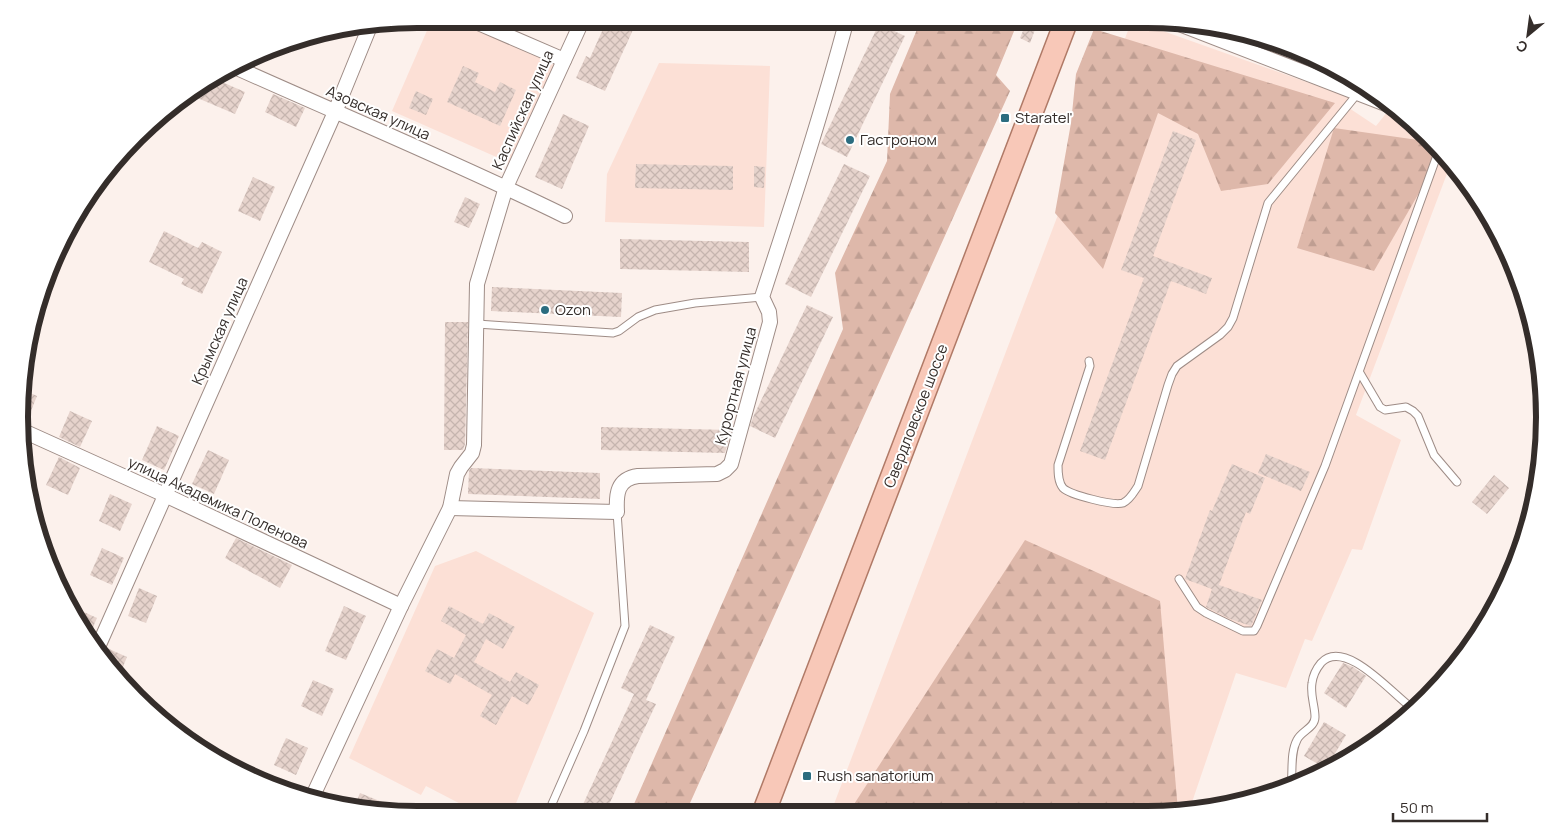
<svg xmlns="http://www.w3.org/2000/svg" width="1563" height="833" viewBox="0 0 1563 833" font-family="Manrope,sans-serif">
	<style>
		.built { fill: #fce0d6 }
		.forest { fill: url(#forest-firs) }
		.building { fill: url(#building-cross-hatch) }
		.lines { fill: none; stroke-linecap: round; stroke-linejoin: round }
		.lane-casing { stroke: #9e8c86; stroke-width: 9 }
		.street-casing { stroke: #9e8c86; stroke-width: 16 }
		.primary-casing { stroke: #b07a67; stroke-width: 25 }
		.lane { stroke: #fff; stroke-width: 7 }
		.street { stroke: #fff; stroke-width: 14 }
		.primary { stroke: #f8c8b8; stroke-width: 22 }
		.poi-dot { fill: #2b6d80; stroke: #fff; stroke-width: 2 }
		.labels { text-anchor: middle; stroke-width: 4; stroke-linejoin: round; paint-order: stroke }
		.street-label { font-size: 15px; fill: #342d2a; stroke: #fff }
		.poi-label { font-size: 15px; fill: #342d2a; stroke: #fff; text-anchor: start }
		.rim { fill: none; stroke: #342d2a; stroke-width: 6 }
	</style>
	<defs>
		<pattern id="forest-firs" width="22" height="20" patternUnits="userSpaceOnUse" patternTransform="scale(1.25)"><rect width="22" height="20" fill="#deb8aa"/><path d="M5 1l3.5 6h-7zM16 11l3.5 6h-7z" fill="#bf9e92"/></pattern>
		<pattern id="building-cross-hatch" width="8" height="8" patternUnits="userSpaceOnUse" patternTransform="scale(1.25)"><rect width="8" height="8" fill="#e6d3cc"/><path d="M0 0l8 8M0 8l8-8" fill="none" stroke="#c6b5af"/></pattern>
	</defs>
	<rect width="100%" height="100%" fill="#fcf1ec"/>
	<g class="built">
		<path d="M 432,19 L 460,19 L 557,63 L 512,164 L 392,111 Z"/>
		<path d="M 1132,20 L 1349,97 L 1346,106 L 1376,126 L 1388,111 L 1413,122 L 1451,163 L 1356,415 L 1401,440 L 1362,550 L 1352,549 L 1312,641 L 1305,639 L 1286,688 L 1236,673 L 1189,811 L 831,812 Z"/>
		<path d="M 659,63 L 770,66 L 764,227 L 605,222 L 607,174 Z"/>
		<path d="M 476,551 L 594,613 L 512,813 L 478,813 L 426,786 L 421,795 L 349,758 L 435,566 Z"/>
	</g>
	<g class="forest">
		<path d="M 908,19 L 1019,19 L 996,75 L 1010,91 L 686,812 L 630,813 L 843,329 L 835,273 L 887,161 L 890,94 L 918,27 Z"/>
		<path d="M 1094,29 L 1335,103 L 1268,184 L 1221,191 L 1198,134 L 1158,113 L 1103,269 L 1055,213 L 1071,123 L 1076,74 Z"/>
		<path d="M 1334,128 L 1432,142 L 1442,153 L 1374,271 L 1297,248 Z"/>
		<path d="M 1025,540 L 1160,601 L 1178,811 L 849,812 Z"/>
	</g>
	<g class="building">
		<path d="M 604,19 L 638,19 L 605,91 L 576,78 L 586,56 L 590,58 L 603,29 L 600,28 Z"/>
		<path d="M 1028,19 L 1039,19 L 1030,43 L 1020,38 Z"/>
		<path d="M 879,24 L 905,36 L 847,157 L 821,144 Z"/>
		<path d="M 463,66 L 479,73 L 475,82 L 495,92 L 500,82 L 516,90 L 500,126 L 447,102 Z"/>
		<path d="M 215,79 L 245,92 L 235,114 L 188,94 Z"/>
		<path d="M 416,91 L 433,99 L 426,115 L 409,108 Z"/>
		<path d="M 273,94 L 305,108 L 296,127 L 265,112 Z"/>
		<path d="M 563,114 L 589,126 L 562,189 L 535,177 Z"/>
		<path d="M 1173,131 L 1196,140 L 1153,256 L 1212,278 L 1206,294 L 1171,281 L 1105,460 L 1080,451 L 1144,278 L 1121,270 Z"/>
		<path d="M 636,164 L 733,166 L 733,190 L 635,188 Z"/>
		<path d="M 844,164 L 870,176 L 811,297 L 785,284 Z"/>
		<path d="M 754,166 L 765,167 L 764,188 L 754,187 Z"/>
		<path d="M 253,177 L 275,187 L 260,221 L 238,211 Z"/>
		<path d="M 465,197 L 480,204 L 469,228 L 454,222 Z"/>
		<path d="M 164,231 L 198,248 L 202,242 L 222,252 L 202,294 L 181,284 L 184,279 L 149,262 Z"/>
		<path d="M 620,239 L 749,242 L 749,272 L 620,269 Z"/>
		<path d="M 492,287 L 622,293 L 621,317 L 491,311 Z"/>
		<path d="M 807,305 L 833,317 L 775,438 L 750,426 L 754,415 Z"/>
		<path d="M 445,322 L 468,322 L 465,444 L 463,450 L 444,450 Z"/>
		<path d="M 25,391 L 37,396 L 26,423 L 22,421 Z"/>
		<path d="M 70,411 L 92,421 L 80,447 L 59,437 Z"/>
		<path d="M 157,426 L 179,436 L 164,470 L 142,460 Z"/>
		<path d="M 601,427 L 731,430 L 725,453 L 601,450 Z"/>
		<path d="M 20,440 L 32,446 L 24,463 L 20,443 Z"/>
		<path d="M 208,450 L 229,460 L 214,494 L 192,484 Z"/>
		<path d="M 1266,454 L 1310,472 L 1301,491 L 1258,473 Z"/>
		<path d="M 59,457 L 80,468 L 68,495 L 46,485 Z"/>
		<path d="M 1232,464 L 1265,478 L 1250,514 L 1246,512 L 1219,585 L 1262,600 L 1251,626 L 1230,619 L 1206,607 L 1212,589 L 1185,579 L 1210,510 L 1212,511 Z"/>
		<path d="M 471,468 L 600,473 L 600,499 L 468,494 L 469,471 Z"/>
		<path d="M 1494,475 L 1509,488 L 1487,514 L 1472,502 Z"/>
		<path d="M 110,494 L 132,504 L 120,531 L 99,521 Z"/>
		<path d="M 236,538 L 292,565 L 280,588 L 225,558 Z"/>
		<path d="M 102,548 L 124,558 L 112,585 L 90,575 Z"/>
		<path d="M 139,588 L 157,596 L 146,623 L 128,616 Z"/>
		<path d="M 344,606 L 366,616 L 346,660 L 325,651 Z"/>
		<path d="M 449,606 L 483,624 L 489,613 L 515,627 L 503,649 L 486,639 L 474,662 L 510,682 L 516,672 L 539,685 L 528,705 L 512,696 L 496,725 L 480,716 L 492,695 L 455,674 L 450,684 L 425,671 L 437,649 L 454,658 L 466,635 L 441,621 Z"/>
		<path d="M 73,607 L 97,618 L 90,634 L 88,631 Z"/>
		<path d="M 650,625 L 675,637 L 646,700 L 656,704 L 605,813 L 579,813 L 634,694 L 621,688 Z"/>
		<path d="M 107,648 L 127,657 L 118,679 L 103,655 Z"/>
		<path d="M 1343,663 L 1353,667 L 1366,676 L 1346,708 L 1324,693 Z"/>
		<path d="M 313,680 L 334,689 L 322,716 L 301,706 Z"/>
		<path d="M 1324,722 L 1346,735 L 1327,767 L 1325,768 L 1304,756 Z"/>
		<path d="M 286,738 L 308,748 L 296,775 L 274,765 Z"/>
		<path d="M 360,793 L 404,811 L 403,813 L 391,813 L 354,807 Z"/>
	</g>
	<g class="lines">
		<defs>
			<g id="lane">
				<path d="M 477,324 L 613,333 L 619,331 L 638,317 L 655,310 L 695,303 L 762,297"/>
				<path d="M 1089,361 L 1090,366 L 1058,465 C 1058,473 1058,482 1063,488 C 1070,495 1114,506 1123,503 C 1130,500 1134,492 1138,486 L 1168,385 L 1172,374 L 1177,366 L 1220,335 L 1228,327 L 1233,318 L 1268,203 L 1358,93"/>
				<path d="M 1360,373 L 1380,407 L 1385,410 L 1406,407 L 1413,411 L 1418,416 L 1434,455 L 1457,482"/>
				<path d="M 1179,579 L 1197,607 L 1206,613 L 1243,631 L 1254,631 L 1257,626 L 1325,466 L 1439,150"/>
				<path d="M 1291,785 C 1293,771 1290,753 1297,740 C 1301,731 1315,728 1315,717 C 1315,706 1310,695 1312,683 C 1313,675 1316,669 1321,663 C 1345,637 1393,695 1412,708"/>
				<path d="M 548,813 L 584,731 L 625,626 L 617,512"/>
			</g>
			<g id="street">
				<path d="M 469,19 L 564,60"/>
				<path d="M 1169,20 L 1396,108"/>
				<path d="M 237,68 C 346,117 457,163 565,216"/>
				<path d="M 21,430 L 165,495 L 401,606"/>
				<path d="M 450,508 L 617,512 C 616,494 617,479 638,476 L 717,474 L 725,470 L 731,464 L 770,322 L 769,312 L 762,297 C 792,205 822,113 847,19"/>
				<path d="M 98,647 L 335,112 L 370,26"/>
				<path d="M 311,800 L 401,606 L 450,508 L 457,474 L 461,467 L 472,453 L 474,445 L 477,284 L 506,187 L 583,19"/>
			</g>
			<path id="primary" d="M 764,812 L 1067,19"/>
		</defs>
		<use href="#lane" class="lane-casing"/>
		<use href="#street" class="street-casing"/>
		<use href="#primary" class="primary-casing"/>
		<use href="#lane" class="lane"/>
		<use href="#street" class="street"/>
		<use href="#primary" class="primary"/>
	</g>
	<g class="poi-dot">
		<rect x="1000" y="113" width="10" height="10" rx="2.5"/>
		<circle cx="850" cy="140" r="5"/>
		<circle cx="545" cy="310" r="5"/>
		<rect x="802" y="771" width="10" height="10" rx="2.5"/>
	</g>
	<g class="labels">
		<g class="street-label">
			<text transform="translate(523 110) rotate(-66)" y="5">Каспийская улица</text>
			<text transform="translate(378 113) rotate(24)" y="5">Азовская улица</text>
			<text transform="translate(220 331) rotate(-66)" y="5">Крымская улица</text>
			<text transform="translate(736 386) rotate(-75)" y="5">Курортная улица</text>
			<text transform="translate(916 416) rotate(-69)" y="5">Свердловское шоссе</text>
			<text transform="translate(218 503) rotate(25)" y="5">улица Академика Поленова</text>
		</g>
		<g class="poi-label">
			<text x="1015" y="123">Staratel'</text>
			<text x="860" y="145">Гастроном</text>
			<text x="555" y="315">Ozon</text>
			<text x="817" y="781">Rush sanatorium</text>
		</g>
	</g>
	<path d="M0 0H1563V833H0ZM417 28H1147A389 389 0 0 1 1536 417V417A389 389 0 0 1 1147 806H417A389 389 0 0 1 28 417V417A389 389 0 0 1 417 28Z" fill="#fff" fill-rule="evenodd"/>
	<path class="rim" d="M417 28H1147A389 389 0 0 1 1536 417V417A389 389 0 0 1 1147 806H417A389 389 0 0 1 28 417V417A389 389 0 0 1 417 28Z"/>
	<g transform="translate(1528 35) rotate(209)" stroke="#ffffff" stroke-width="4" paint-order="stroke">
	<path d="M0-4L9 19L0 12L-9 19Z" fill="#342d2a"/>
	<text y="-8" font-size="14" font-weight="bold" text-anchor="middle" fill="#342d2a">С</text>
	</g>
	<path d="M1393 813v8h94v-8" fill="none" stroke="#342d2a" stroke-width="2.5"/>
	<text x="1400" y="813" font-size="15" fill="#342d2a" stroke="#ffffff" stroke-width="4" paint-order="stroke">50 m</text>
</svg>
